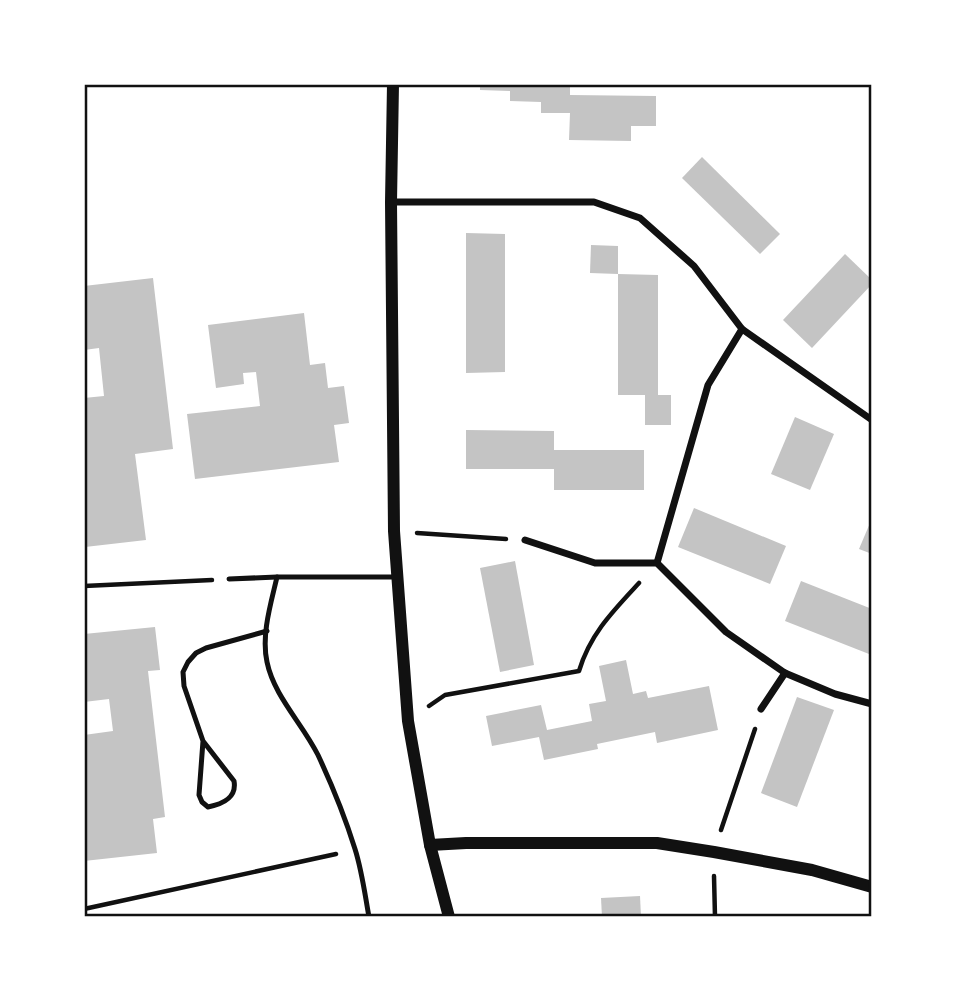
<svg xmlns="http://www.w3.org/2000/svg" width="956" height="1001" viewBox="0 0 956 1001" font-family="'Public Sans',sans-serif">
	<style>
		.building { fill: #c4c4c4 }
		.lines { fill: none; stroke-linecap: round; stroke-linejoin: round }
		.path { stroke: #111; stroke-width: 4.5 }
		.service { stroke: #111; stroke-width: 5 }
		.minor { stroke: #111; stroke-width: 7 }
		.tertiary { stroke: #111; stroke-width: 12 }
		.neatline { fill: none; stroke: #111; stroke-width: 2.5 }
	</style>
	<rect width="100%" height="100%" fill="#fff"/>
	<g class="building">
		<path d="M 480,84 L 570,84 L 570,95 L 656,96 L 656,126 L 631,126 L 631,141 L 569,140 L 570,113 L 541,113 L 541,102 L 510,101 L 510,91 L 480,90 Z"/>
		<path d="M 702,157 L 780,234 L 760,254 L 682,178 Z"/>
		<path d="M 466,233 L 505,234 L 505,372 L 466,373 Z"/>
		<path d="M 591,245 L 618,246 L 618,274 L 590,273 Z"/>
		<path d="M 845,254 L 872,280 L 872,284 L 812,348 L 783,320 Z"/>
		<path d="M 618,274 L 658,275 L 658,395 L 671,395 L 671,425 L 645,425 L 645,395 L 618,395 Z"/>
		<path d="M 153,278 L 173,449 L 135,454 L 146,540 L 85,547 L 84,398 L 104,396 L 99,348 L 84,350 L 84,286 Z"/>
		<path d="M 304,313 L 310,365 L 325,363 L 328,388 L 344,386 L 349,423 L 334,425 L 339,462 L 195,479 L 187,414 L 260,406 L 256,372 L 243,373 L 244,384 L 216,388 L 208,325 Z"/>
		<path d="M 795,417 L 834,434 L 810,490 L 771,474 Z"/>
		<path d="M 466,430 L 554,431 L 554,450 L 644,450 L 644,490 L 554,490 L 554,469 L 466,469 Z"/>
		<path d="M 694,508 L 786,546 L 770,584 L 678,547 Z"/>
		<path d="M 870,523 L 872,524 L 872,554 L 859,549 Z"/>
		<path d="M 515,561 L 534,665 L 500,672 L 480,568 Z"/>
		<path d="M 801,581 L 872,609 L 872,647 L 869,654 L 785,621 Z"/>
		<path d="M 155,627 L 160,670 L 148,671 L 165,817 L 153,819 L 157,853 L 84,861 L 84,735 L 113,731 L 109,699 L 84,702 L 84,634 Z"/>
		<path d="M 626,660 L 633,694 L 646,691 L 648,698 L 709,686 L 718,730 L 657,743 L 655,732 L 597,744 L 598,749 L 544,760 L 539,737 L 492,746 L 486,716 L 541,705 L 547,730 L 592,721 L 589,704 L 606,701 L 599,666 Z"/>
		<path d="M 797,697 L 834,710 L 797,807 L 761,793 Z"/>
		<path d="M 640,896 L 641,917 L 602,917 L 601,898 Z"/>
	</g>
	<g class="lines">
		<g class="path">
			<path d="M 417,533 L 506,539"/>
			<path d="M 84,586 L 212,580"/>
			<path d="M 429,706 L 445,695 L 579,671 C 590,634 613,611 639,583"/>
			<path d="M 721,830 L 755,729"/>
			<path d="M 714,876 L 715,917"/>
			<path d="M 84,909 L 336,854"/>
		</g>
		<g class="service">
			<path d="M 229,579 L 277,577"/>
			<path d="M 203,741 L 199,795 L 202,802 L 208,807 C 223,804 237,798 234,781 L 203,741 L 184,686 L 183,672 L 188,662 L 196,653 L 206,648 L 267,631"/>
			<path d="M 369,917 C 365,895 362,871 355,849 C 345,817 332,785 318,755 C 302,723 274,696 267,662 C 261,635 271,603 277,577 L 396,577"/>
		</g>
		<g class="minor">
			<path d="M 391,202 L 594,202 L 640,218 L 694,266 L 742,329 L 872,420"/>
			<path d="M 525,540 L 595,563 L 657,563 L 726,632 L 785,673 L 835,694 L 872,704"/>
			<path d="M 657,563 L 708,385 L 742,329"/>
			<path d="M 761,709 L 785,673"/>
		</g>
		<g class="tertiary">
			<path d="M 393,84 L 391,202 L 394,531 L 408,721 L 430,845 L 449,917"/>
			<path d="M 430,845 L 466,843 L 657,843 L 714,852 L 812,870 L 872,887"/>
		</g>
	</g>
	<rect width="956" height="1001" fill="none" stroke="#ffffff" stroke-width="172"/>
	<rect x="86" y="86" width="784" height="829" class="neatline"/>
</svg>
